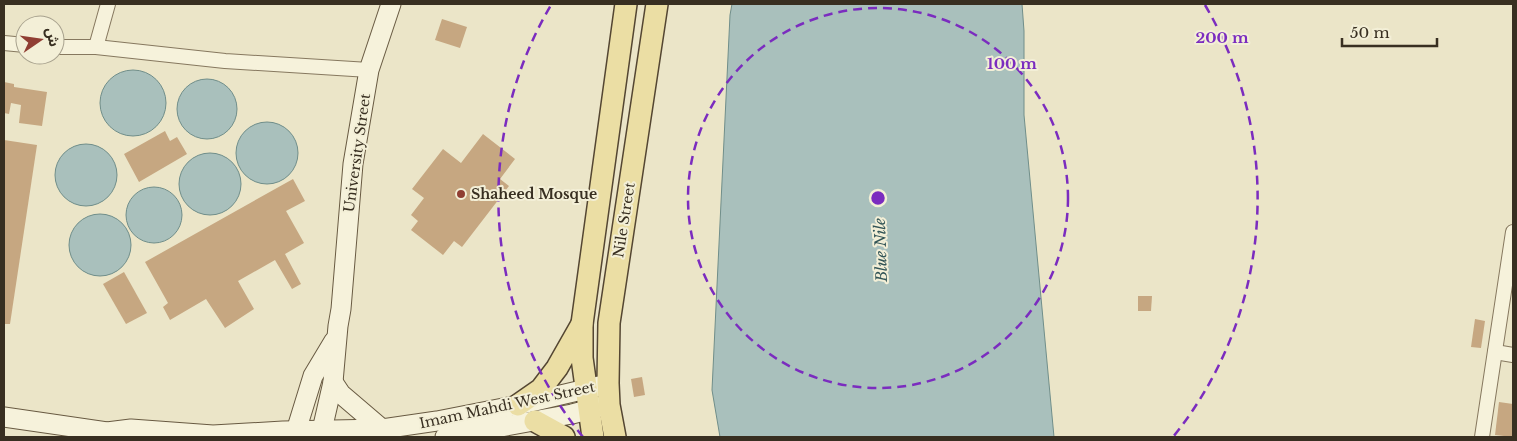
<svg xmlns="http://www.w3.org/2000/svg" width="1517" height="441" viewBox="0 0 1517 441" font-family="'Libre Baskerville','Noto Sans Arabic',serif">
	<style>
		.water { fill: #a9c0bc; stroke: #708e8a }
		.building { fill: #c6a781 }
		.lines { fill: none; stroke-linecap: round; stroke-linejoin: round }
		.minor-casing { stroke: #86785f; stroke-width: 16 }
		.secondary-casing { stroke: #685a42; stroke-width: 21 }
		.primary-casing { stroke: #544632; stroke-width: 24 }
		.minor { stroke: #f6f2db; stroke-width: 14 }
		.secondary { stroke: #f6f2db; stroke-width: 19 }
		.primary { stroke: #ebdea4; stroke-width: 21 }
		.ring { fill: none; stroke: #7b2cbf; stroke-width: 2.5; stroke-dasharray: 9 6 }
		.poi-dot { fill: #903e33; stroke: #f3efd7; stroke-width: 2 }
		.labels { text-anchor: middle; stroke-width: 4; stroke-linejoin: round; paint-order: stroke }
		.street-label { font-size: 14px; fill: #382f21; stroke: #f3efd7 }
		.poi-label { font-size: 14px; font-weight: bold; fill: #382f21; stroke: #f3efd7; text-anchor: start }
		.water-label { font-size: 15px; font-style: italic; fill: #315456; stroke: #f3efd7 }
		.centre { fill: #7b2cbf; stroke: #f3efd7; stroke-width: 2.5 }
		.ring-label { font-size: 15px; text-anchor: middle; font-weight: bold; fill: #7b2cbf; stroke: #f3efd7; stroke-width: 4; stroke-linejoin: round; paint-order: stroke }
	</style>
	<rect width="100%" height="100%" fill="#ebe5c8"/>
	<g class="water">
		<path d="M 732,4 L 1022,4 L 1024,31 L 1024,115 L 1054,437 L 720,437 L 712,390 L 730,15 Z"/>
		<circle cx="133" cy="103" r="33"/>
		<circle cx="207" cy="109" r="30"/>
		<circle cx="267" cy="153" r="31"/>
		<circle cx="86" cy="175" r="31"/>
		<circle cx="210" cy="184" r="31"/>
		<circle cx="154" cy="215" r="28"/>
		<circle cx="100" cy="245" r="31"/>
	</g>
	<g class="building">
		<path d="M 442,19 L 467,27 L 460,48 L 435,40 Z"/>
		<path d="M 4,82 L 14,84 L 14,87 L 47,92 L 42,126 L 19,123 L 21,105 L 11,103 L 9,114 L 4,113 Z"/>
		<path d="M 165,131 L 170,141 L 177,137 L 187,154 L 139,182 L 124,154 Z"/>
		<path d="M 483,134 L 515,159 L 500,179 L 509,186 L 462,247 L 454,241 L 443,255 L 411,230 L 418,221 L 411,215 L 424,198 L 412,189 L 443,149 L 461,163 Z"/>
		<path d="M 4,140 L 37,145 L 10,324 L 4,324 Z"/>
		<path d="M 293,179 L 305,201 L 286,211 L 304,243 L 285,254 L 301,284 L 292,289 L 275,260 L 238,281 L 254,309 L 225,328 L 206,299 L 170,320 L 163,307 L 168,303 L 145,262 Z"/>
		<path d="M 124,272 L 147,313 L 126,324 L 103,284 Z"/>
		<path d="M 1138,296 L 1152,296 L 1151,311 L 1138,311 Z"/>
		<path d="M 1475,319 L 1485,321 L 1481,348 L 1471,347 Z"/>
		<path d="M 642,377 L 645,395 L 634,397 L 631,379 Z"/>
		<path d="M 1499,402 L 1513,404 L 1513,437 L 1495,435 Z"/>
	</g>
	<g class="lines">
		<defs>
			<g id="minor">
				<path d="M 4,43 L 25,45"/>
				<path d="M 55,47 L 96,47 L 225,61 L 369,70"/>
				<path d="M 96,47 L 108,4"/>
				<path d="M 1495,352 L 1513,355"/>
				<path d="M 1482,437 L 1513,232"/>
			</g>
			<g id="secondary">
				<path d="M 333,382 L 341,394 L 382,429"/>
				<path d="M 4,417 L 107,432 L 131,429 L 213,435 L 283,431 L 382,429 L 437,421 L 518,405 L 599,386"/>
				<path d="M 296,431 L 313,376 L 334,341"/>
				<path d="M 319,437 L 322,430 L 333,382 L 338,326 L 341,309 L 353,164 L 369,70 L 391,4"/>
				<path d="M 445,437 L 572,414 L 603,406"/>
			</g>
			<g id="primary">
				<path d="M 518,405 L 541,389 L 557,368 L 582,324"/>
				<path d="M 535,421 L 564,437"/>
				<path d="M 593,437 L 582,358 L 582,324 L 626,4"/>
				<path d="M 615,437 L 609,405 L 608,383 L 609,323 L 657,4"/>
			</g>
		</defs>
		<use href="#minor" class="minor-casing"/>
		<use href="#secondary" class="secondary-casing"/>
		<use href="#primary" class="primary-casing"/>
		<use href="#minor" class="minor"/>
		<use href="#secondary" class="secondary"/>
		<use href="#primary" class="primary"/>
	</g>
	<g class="ring">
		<circle cx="878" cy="198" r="190"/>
		<path d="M583 437A380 380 0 0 1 551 5M1205 5A380 380 0 0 1 1173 437"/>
	</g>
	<circle class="poi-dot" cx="461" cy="194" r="5"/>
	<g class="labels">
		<g class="street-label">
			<text transform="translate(357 153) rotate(-82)" y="5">University Street</text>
			<text transform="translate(624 220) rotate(-81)" y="5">Nile Street</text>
			<text transform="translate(507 405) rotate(-12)" y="5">Imam Mahdi West Street</text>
		</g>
		<g class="poi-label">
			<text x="471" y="199">Shaheed Mosque</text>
		</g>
		<g class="water-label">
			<text transform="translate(881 250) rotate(-92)" y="5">Blue Nile</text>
		</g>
	</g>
	<circle cx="878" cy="198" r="8" class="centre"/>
	<g class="ring-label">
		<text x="1222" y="43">200 m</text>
		<text x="1012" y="69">100 m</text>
	</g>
	<rect width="1517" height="441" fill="none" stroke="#382f21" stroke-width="10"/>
	<g transform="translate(40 40) rotate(77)"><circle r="24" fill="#f3efd7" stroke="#a8a28e"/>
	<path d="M0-4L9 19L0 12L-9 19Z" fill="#903e33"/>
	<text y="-8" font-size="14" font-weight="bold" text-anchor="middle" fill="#382f21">ش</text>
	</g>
	<path d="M1342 38v8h95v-8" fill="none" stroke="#382f21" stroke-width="2.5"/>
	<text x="1350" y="38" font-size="15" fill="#382f21" stroke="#f3efd7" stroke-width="4" paint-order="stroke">50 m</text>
</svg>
